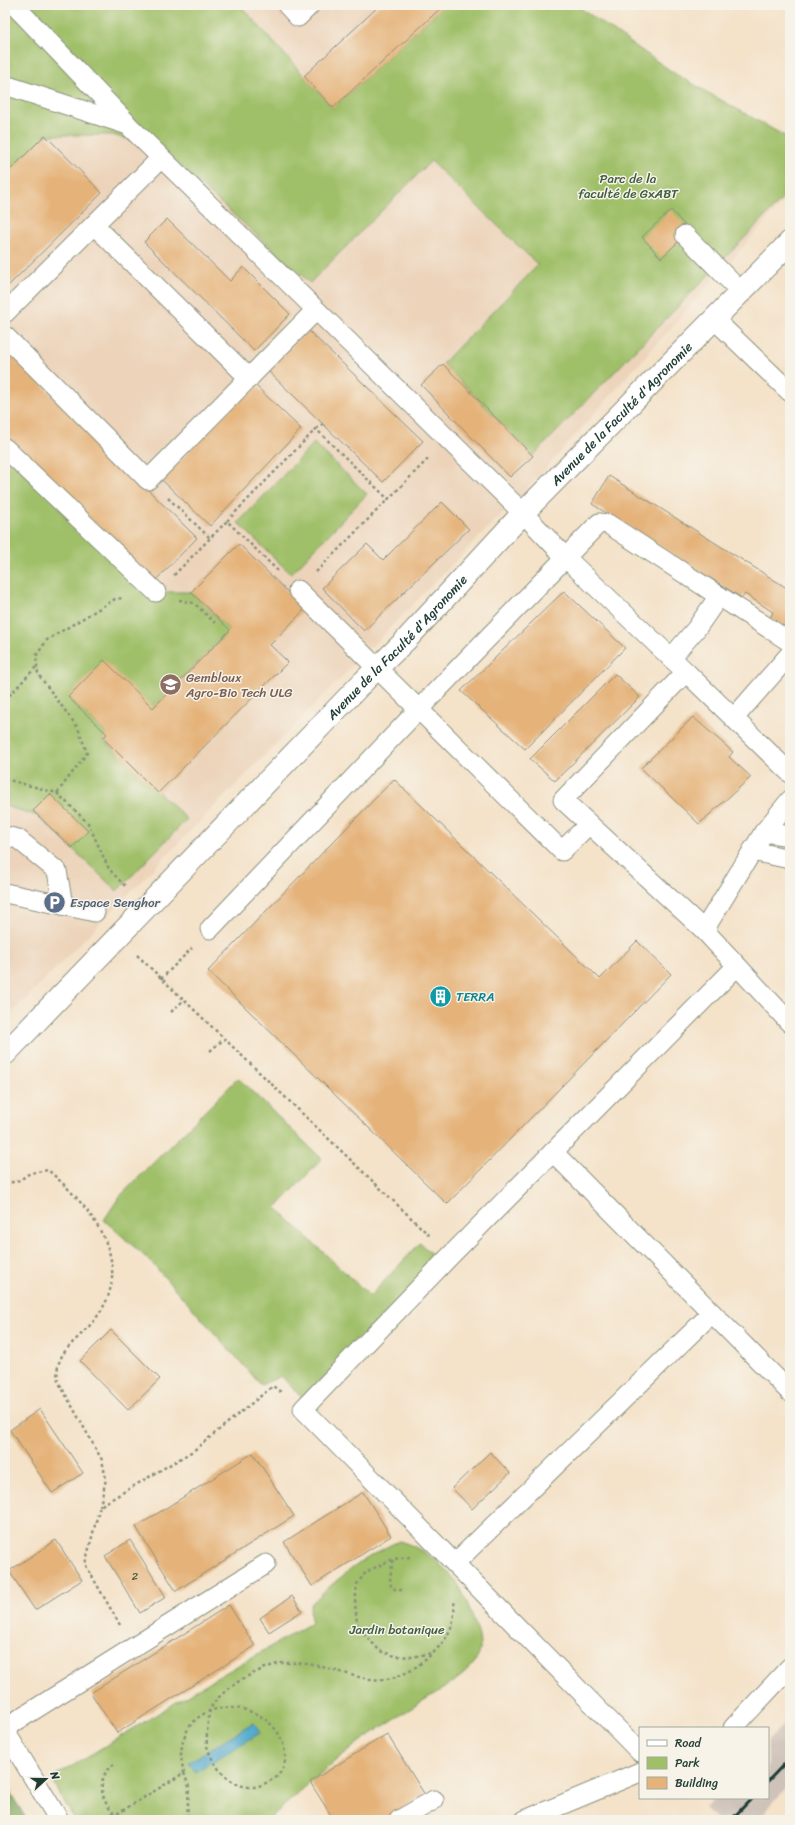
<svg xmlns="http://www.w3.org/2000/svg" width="795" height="1825" viewBox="0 0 795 1825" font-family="Sriracha,sans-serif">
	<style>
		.built { fill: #ecd3b9 }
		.industrial { fill: #cec2b9 }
		.green { fill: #9fbf68; stroke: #5f7e4e }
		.forest { fill: #7fa65c; stroke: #4f7248 }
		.water { fill: #51a9ce; stroke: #387381 }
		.building { fill: #e5b37a }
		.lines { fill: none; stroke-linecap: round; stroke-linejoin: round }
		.lane-casing { stroke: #8a907e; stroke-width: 21 }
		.secondary-casing { stroke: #8a907e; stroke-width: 24 }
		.path { stroke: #8a907e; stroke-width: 2.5; stroke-dasharray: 3 3; stroke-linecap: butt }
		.lane { stroke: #fff; stroke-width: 19 }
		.secondary { stroke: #fff; stroke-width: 22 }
		.rail { stroke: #1f3d34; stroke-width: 3 }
		.labels { text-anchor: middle; stroke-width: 3; stroke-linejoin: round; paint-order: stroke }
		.number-label { font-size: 11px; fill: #505a46 }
		.park-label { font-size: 13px; fill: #3f5e41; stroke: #f7f3e8 }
		.street-label { font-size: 13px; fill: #1f3d34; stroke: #f7f3e8 }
		.education-label { font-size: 13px; fill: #785e54; stroke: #f7f3e8; text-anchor: start }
		.service-label { font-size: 13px; fill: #4e5e75; stroke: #f7f3e8; text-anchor: start }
		.culture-label { font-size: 13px; fill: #0d838f; stroke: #f7f3e8; text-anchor: start }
	</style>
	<rect width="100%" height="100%" fill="#f7f3e8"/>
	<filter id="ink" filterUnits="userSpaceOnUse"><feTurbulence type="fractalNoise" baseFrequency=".025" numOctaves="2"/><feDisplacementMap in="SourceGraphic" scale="8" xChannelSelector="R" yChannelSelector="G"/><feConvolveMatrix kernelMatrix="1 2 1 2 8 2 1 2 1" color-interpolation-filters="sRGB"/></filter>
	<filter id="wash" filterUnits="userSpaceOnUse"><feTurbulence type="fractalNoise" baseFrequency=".012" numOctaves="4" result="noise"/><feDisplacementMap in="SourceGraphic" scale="16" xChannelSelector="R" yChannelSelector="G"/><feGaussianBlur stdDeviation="0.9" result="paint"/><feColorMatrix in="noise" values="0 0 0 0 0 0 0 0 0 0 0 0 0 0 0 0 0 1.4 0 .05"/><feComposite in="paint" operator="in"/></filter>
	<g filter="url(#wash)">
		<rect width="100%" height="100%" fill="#f4e2c9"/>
		<path class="built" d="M 5,5 L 576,5 L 677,75 L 790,139 L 790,194 L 538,477 L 5,1020 Z"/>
		<path class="industrial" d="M 790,1717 L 790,1783 L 758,1820 L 718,1820 L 705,1808 L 715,1798 L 768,1798 L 768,1741 Z"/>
		<g class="green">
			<path d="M 5,5 L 240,5 L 333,108 L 444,5 L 576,5 L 677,75 L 790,139 L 790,191 L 533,456 L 443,363 L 538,265 L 431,161 L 310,283 L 159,148 L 112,135 L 45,135 L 5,175 Z"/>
			<path d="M 5,441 L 156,592 L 191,592 L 230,630 L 153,708 L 68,697 L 107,734 L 103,739 L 187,819 L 117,891 L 38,816 L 5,806 Z"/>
			<path d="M 314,443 L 367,494 L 291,574 L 238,523 Z"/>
			<path d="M 238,1078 L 322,1159 L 276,1208 L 370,1296 L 420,1243 L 438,1260 L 303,1399 L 281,1376 L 261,1385 L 150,1261 L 104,1220 L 120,1196 Z"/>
			<path d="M 399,1541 C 423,1547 455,1572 464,1596 C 470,1610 484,1639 479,1654 C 474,1670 448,1686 434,1694 C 400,1715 365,1737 334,1762 C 311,1781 290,1801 268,1820 L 75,1820 L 51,1779 L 206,1684 L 311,1623 L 310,1605 C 336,1579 365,1556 399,1541 Z"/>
		</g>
		<path class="forest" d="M 5,1784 L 27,1820 L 5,1820 Z"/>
		<path class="water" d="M 254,1722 L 260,1733 L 195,1772 L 189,1762 Z"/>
		<g id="blocks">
			<g class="building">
				<path d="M 380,5 L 444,5 L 333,108 L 304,76 Z"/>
				<path d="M 45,135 L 102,193 L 5,289 L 5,175 Z"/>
				<path d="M 671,210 L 690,231 L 661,258 L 642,237 Z"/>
				<path d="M 167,219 L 230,281 L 243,267 L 290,314 L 254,351 L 144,242 Z"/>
				<path d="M 308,330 L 423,441 L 383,482 L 268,371 Z"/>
				<path d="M 5,349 L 197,538 L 152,584 L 5,439 Z"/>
				<path d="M 443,364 L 533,456 L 510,477 L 421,385 Z"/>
				<path d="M 254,384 L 301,429 L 210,526 L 162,480 Z"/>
				<path d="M 609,476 L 790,590 L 790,630 L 770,618 L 773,612 L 745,594 L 742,598 L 592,504 Z"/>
				<path d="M 442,502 L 469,529 L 364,631 L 322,588 L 367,544 L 383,560 Z"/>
				<path d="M 239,544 L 305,609 L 270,645 L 288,662 L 158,793 L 103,738 L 107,734 L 68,697 L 104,660 L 153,708 L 230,630 L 191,592 Z"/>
				<path d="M 564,591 L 625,648 L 525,749 L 461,691 Z"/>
				<path d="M 615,674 L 640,697 L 555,781 L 530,759 Z"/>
				<path d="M 693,717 L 733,752 L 729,757 L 751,777 L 699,824 L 641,768 Z"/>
				<path d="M 394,779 L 600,979 L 637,941 L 671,974 L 447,1204 L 208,971 Z"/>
				<path d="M 50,794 L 88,831 L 72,848 L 33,811 Z"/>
				<path d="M 111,1330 L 160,1379 L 128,1410 L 80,1361 Z"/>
				<path d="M 40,1409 L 83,1473 L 52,1493 L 10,1430 Z"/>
				<path d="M 490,1452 L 510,1473 L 472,1509 L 452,1488 Z"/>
				<path d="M 253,1453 L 294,1516 L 176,1591 L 136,1527 Z"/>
				<path d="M 363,1492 L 391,1536 L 312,1586 L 284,1542 Z"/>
				<path d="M 56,1540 L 82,1580 L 35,1610 L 9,1571 Z"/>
				<path d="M 130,1540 L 166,1597 L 140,1613 L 105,1556 Z"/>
				<path d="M 292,1596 L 302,1611 L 269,1632 L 260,1618 Z"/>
				<path d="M 229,1605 L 255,1646 L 117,1733 L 91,1693 Z"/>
				<path d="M 387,1734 L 425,1795 L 384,1820 L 334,1820 L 310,1782 Z"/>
			</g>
		</g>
	</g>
	<g filter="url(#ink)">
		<use href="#blocks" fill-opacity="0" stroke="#8a907e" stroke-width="1"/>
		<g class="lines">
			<defs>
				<g id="lane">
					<path d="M 14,5 L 126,122"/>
					<path d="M 287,5 L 298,17 L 310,5"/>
					<path d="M 5,85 L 128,125 L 523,513 L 566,558 L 686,672 L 563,800 L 704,930 L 790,1023"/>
					<path d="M 94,225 L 249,378"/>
					<path d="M 685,235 L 741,292"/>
					<path d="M 5,313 L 161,158"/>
					<path d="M 714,319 L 790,392"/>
					<path d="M 5,336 L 148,480 L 316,310"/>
					<path d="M 5,448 L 156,592"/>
					<path d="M 298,590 L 562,851 L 589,824"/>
					<path d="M 671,658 L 696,629 L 719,596"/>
					<path d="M 686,672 L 790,773"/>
					<path d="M 734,718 L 790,654"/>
					<path d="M 764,832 L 790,836"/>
					<path d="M 5,836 L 18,839 L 57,871 L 63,905"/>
					<path d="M 752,851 L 790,859"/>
					<path d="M 5,893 L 95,912"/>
					<path d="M 210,929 L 419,709 L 599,523 L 608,524 L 790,642"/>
					<path d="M 704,930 L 764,832 L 790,800"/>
					<path d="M 553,1152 L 790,1392"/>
					<path d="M 455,1563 L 712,1313"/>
					<path d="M 5,1728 L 266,1564"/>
					<path d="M 733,1728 L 790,1667"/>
					<path d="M 5,1731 L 59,1820"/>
					<path d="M 640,1752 L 303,1409 L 451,1255 L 737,966"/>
					<path d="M 399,1820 L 434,1800"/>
					<path d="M 525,1820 L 640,1772"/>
				</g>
				<g id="secondary">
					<path id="s1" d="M 5,1054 L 364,681 L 405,641 L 523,513 L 790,242"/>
				</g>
			</defs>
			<use href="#lane" class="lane-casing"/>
			<use href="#secondary" class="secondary-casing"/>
			<g class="path">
				<path d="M 316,429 L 323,424"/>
				<path d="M 168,498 L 210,538"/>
				<path d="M 227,521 L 316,429 L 388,499"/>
				<path d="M 316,572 L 429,458"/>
				<path d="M 174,575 L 227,521 L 280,573"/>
				<path d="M 179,600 L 194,603 L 215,623"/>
				<path d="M 5,700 L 36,667"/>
				<path d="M 5,779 L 57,793 L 87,753 L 78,728 L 38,674 L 36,656 L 47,640 L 115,599 L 124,598"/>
				<path d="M 57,793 L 88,823 L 109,869 L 127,888"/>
				<path d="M 137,955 L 431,1237"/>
				<path d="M 161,979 L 192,948"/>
				<path d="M 171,1012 L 184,1000"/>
				<path d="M 210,1051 L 224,1039"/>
				<path d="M 5,1184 L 20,1180 L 30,1173 L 48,1170 C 93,1209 140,1267 92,1323 C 76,1342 53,1353 58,1381 L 102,1460 L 106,1479 L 100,1506"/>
				<path d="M 410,1557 L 393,1559 L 366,1572 L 357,1584 L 355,1603 L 357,1623 L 365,1635 L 380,1651 L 395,1656 L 411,1657 L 433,1653"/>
				<path d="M 393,1560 L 390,1577 L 391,1587 L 397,1590 L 403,1590"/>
				<path d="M 120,1625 L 85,1564 L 100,1506 L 193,1451 L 273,1386 L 282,1393"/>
				<path d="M 114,1764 C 111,1767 106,1771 104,1776 C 97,1793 108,1812 123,1820"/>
				<path d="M 184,1773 L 189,1787 L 187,1818 L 185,1820"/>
				<path d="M 107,1820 L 184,1773 C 183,1768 181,1761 181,1755 C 184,1683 288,1700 285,1760 C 285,1765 281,1771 278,1776 C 271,1780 261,1787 253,1787 C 231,1788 213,1767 207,1746 C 206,1741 208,1716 210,1710 C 214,1698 236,1682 248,1676 C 259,1671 273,1663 285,1663 C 348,1660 376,1709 435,1651 C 450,1636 456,1621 454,1600"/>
			</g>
			<use href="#lane" class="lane"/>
			<use href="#secondary" class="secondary"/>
			<g class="rail">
				<path d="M 768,1781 L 790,1758"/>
				<path d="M 731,1820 L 752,1798"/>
			</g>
		</g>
	</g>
	<defs>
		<symbol id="university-disc" viewBox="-11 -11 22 22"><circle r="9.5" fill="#8d6e63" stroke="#f7f3e8"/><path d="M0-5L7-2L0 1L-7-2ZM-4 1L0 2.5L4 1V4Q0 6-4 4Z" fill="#fff"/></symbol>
		<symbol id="parking-disc" viewBox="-11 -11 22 22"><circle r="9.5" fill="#5c6f8a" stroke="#f7f3e8"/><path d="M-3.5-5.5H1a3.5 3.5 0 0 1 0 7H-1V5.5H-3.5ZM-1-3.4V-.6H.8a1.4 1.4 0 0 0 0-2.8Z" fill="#fff"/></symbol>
		<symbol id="building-disc" viewBox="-11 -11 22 22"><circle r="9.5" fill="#0f9aa8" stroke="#f7f3e8"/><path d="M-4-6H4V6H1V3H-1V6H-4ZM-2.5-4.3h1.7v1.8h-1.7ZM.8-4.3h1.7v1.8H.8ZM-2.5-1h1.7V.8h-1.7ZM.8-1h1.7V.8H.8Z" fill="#fff"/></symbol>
	</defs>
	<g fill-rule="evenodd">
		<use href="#university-disc" x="158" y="672" width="25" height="25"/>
		<use href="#parking-disc" x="42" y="890" width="25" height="25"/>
		<use href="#building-disc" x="428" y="984" width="25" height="25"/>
	</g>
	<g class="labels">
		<g class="number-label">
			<text x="135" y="1580">2</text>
		</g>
		<g class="park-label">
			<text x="628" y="183">Parc de la<tspan x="628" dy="15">faculté de GxABT</tspan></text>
			<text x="397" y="1634">Jardin botanique</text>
		</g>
		<g class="street-label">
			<text dy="5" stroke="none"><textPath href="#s1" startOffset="889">Avenue de la Faculté d'Agronomie</textPath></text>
			<text dy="5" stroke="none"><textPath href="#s1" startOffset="565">Avenue de la Faculté d'Agronomie</textPath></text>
		</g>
		<g class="education-label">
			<text x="186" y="682">Gembloux<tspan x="186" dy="15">Agro-Bio Tech ULG</tspan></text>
		</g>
		<g class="service-label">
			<text x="70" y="907">Espace Senghor</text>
		</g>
		<g class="culture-label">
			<text x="456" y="1001">TERRA</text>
		</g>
	</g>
	<rect width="795" height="1825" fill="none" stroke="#f7f3e8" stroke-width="20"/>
	<rect x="639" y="1727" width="130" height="72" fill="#f7f3e8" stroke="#a1aaa0"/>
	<rect x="647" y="1740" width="20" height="6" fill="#ffffff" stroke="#a1aaa0"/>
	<text x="675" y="1747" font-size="12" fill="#1f3d34">Road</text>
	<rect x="647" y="1757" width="20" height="12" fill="#9fbf68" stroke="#a1aaa0"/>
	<text x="675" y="1767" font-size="12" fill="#1f3d34">Park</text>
	<rect x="647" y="1777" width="20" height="12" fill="#e5b37a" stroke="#a1aaa0"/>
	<text x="675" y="1787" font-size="12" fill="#1f3d34">Building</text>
	<g transform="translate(46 1779) rotate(69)" stroke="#f7f3e8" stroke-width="3" paint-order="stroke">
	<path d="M0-3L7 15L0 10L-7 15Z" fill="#1f3d34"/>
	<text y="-6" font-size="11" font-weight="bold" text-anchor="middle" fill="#1f3d34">N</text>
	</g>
</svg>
